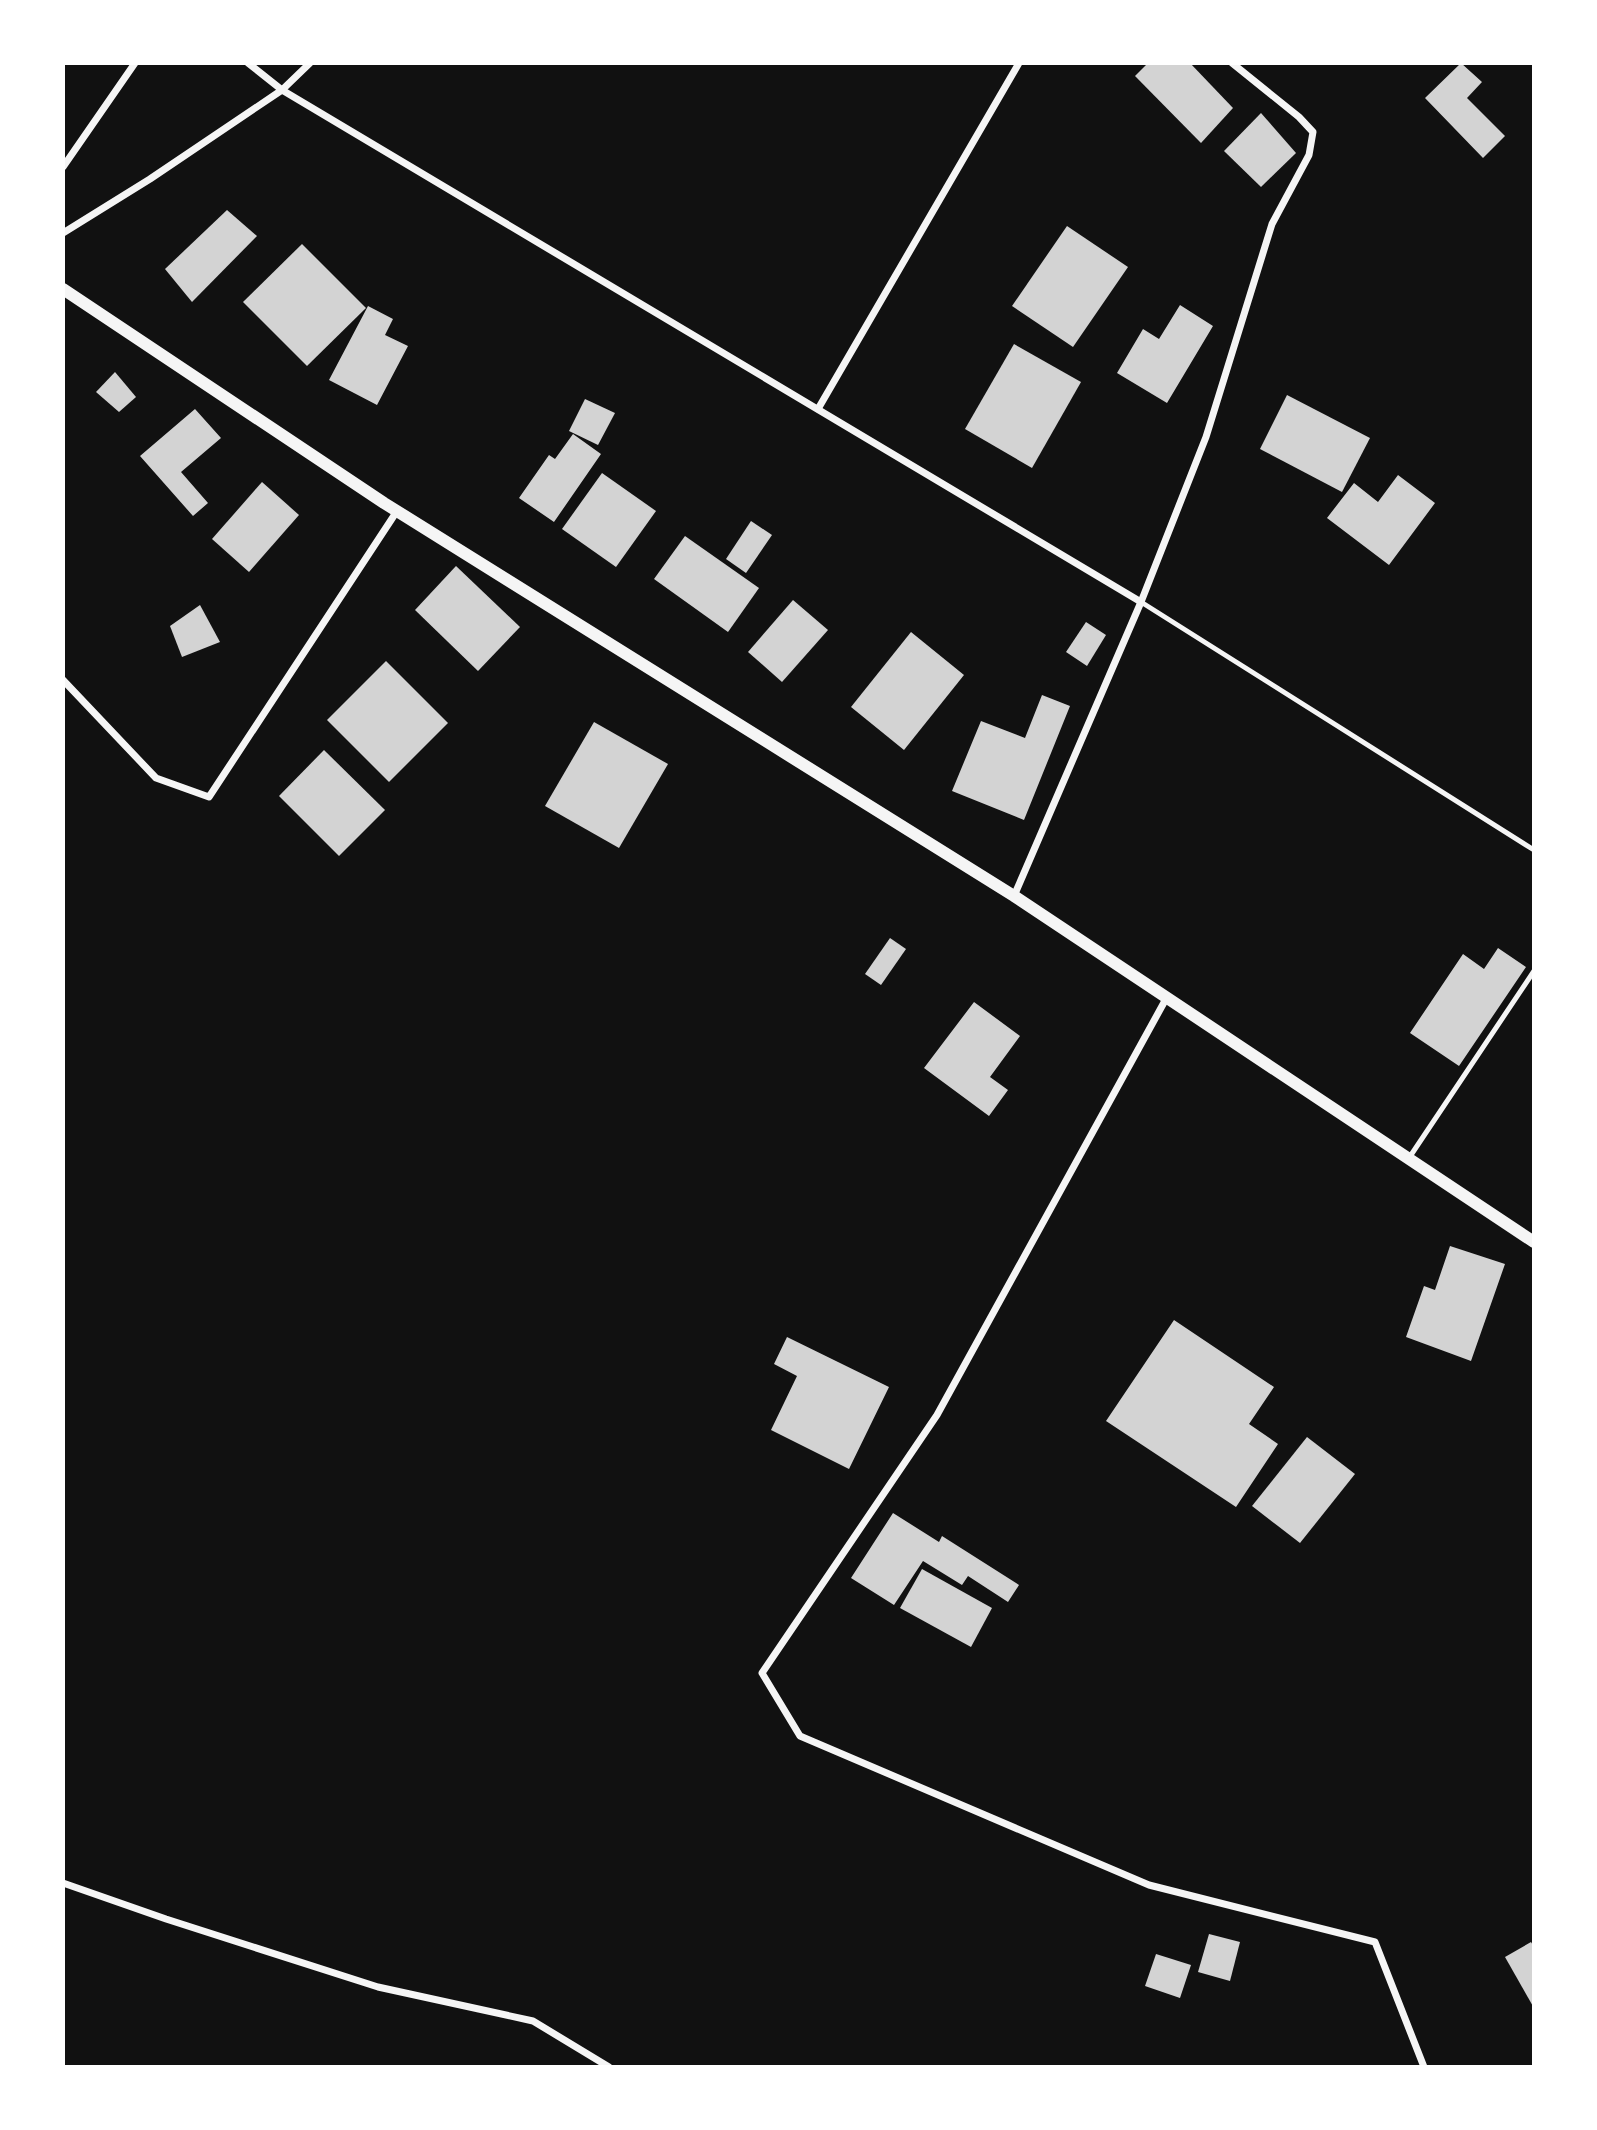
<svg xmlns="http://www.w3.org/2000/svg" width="1597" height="2130" viewBox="0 0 1597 2130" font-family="Mulish,sans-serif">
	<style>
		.building { fill: #d3d3d3 }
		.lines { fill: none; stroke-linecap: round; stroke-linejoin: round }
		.service { stroke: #f5f5f5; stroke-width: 5 }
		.minor { stroke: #f5f5f5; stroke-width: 7 }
		.tertiary { stroke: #f5f5f5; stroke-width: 12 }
	</style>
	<rect width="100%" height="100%" fill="#111"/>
	<g class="building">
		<path d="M 1148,63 L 1190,63 L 1233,108 L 1201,143 L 1135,76 Z"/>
		<path d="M 1461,63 L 1482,82 L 1467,98 L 1505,136 L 1483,158 L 1425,98 Z"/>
		<path d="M 1261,113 L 1296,153 L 1261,187 L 1224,151 Z"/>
		<path d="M 227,210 L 257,236 L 192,302 L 165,269 Z"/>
		<path d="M 1067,226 L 1128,267 L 1073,347 L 1012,306 Z"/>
		<path d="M 302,244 L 366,308 L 307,366 L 243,302 Z"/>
		<path d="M 1180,305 L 1213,326 L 1167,403 L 1117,373 L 1143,329 L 1159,339 Z"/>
		<path d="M 368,306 L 393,319 L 385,335 L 408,346 L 377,405 L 329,380 Z"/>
		<path d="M 1014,344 L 1081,382 L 1032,468 L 965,429 Z"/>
		<path d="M 115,372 L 136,397 L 119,412 L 96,392 Z"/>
		<path d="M 1287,395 L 1370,438 L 1342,492 L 1260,449 Z"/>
		<path d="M 585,399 L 615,413 L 598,445 L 569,431 Z"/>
		<path d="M 195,409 L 221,438 L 181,472 L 208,503 L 193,516 L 140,456 Z"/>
		<path d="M 573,434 L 601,454 L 554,522 L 519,498 L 549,455 L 555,459 Z"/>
		<path d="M 602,473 L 656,511 L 616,567 L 562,529 Z"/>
		<path d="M 1398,475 L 1435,503 L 1389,565 L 1327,518 L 1354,483 L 1378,502 Z"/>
		<path d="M 262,482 L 299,515 L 249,572 L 212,539 Z"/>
		<path d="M 751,521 L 772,535 L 746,573 L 726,559 Z"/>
		<path d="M 685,536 L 759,588 L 728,632 L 654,579 Z"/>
		<path d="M 456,566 L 520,627 L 478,671 L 415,610 Z"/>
		<path d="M 793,600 L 828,630 L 782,682 L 748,652 Z"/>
		<path d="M 200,605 L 220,642 L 182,657 L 170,626 Z"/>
		<path d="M 1086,622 L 1106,635 L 1087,666 L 1066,652 Z"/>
		<path d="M 911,632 L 964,675 L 904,750 L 851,707 Z"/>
		<path d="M 386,661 L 448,723 L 389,782 L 327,720 Z"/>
		<path d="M 1042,695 L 1070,706 L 1024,820 L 952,791 L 981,721 L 1025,738 Z"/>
		<path d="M 594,722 L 668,764 L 619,848 L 545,806 Z"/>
		<path d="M 324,750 L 385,810 L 339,856 L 279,796 Z"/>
		<path d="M 890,938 L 906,949 L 881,985 L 865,974 Z"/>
		<path d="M 1498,948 L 1526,967 L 1459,1066 L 1410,1033 L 1463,954 L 1484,969 Z"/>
		<path d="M 974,1002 L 1020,1036 L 990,1077 L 1008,1090 L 989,1116 L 924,1068 Z"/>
		<path d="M 1450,1246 L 1505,1264 L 1471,1361 L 1406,1337 L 1424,1286 L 1435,1290 Z"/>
		<path d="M 1174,1320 L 1274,1387 L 1249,1424 L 1278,1444 L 1236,1507 L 1106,1421 Z"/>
		<path d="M 787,1337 L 889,1387 L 849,1469 L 771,1430 L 797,1376 L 774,1364 Z"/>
		<path d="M 1307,1437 L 1355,1474 L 1300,1543 L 1252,1506 Z"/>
		<path d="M 893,1513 L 939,1542 L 942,1536 L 1019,1585 L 1008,1602 L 968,1576 L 962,1585 L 923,1561 L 894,1605 L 851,1578 Z"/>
		<path d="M 922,1569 L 992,1608 L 971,1647 L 900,1608 Z"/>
		<path d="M 1209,1934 L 1240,1942 L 1230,1981 L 1198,1972 Z"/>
		<path d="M 1531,1942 L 1534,1947 L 1534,2008 L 1505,1957 Z"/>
		<path d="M 1156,1954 L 1191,1965 L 1180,1998 L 1145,1986 Z"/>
	</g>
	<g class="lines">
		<g class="service">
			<path d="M 1141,602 L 1534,850"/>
			<path d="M 1409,1158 L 1534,971"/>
		</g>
		<g class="minor">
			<path d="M 248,63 L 282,90 L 1141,602"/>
			<path d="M 63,167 L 135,63"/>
			<path d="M 63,233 L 150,179 L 282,90 L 310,63"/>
			<path d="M 818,409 L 1019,63"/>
			<path d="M 63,680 L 156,778 L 209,797 L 397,511"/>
			<path d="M 1014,896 L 1141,602 L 1206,437 L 1272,224 L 1309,155 L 1313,132 L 1299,117 L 1232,63"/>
			<path d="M 1167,997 L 937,1415 L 762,1673 L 800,1736 L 1149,1885 L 1375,1942 L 1424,2067"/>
			<path d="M 63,1883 L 166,1919 L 378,1987 L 533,2021 L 609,2067"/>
		</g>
		<path class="tertiary" d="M 63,289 L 384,503 L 1014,896 L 1534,1242"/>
	</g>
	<rect width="1597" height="2130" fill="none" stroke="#ffffff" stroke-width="130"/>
</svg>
